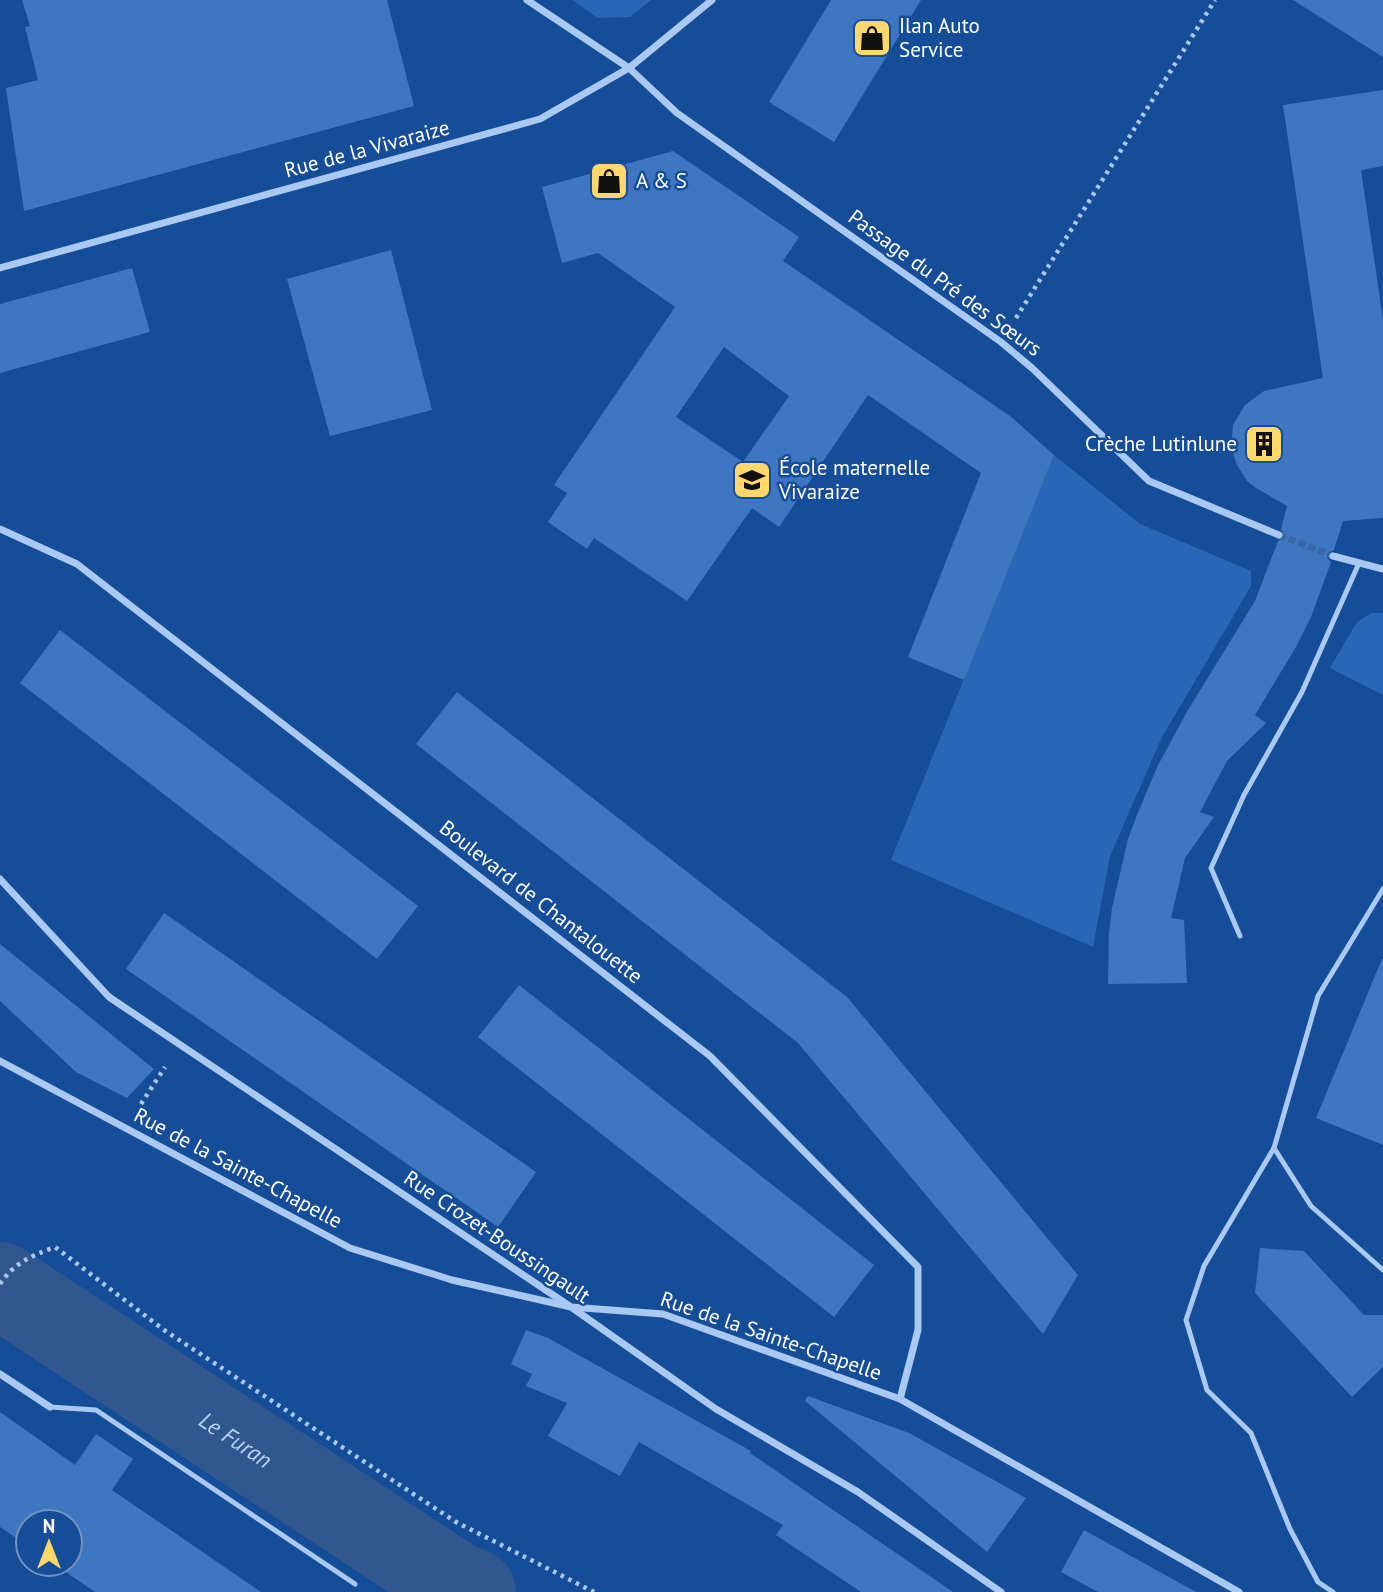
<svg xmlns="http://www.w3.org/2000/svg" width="1383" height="1592" viewBox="0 0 1383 1592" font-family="'PT Sans',sans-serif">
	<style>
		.green { fill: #2966b6 }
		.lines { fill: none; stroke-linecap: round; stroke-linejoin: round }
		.river { stroke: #30588f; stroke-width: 86 }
		.building { fill: #3f76c0; fill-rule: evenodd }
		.minor-tunnel { stroke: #3968a8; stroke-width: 7; stroke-dasharray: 7 3.5; stroke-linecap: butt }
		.path { stroke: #aac9f2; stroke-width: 4.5; stroke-dasharray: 3.5 5; stroke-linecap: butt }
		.service { stroke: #aac9f2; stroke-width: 5 }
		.minor { stroke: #aac9f2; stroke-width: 7 }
		.labels { text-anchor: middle; stroke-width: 5; stroke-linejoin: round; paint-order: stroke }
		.poi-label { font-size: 21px; fill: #fff; stroke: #164d99; text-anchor: start }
		.street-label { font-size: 21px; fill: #fff; stroke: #164d99 }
		.water-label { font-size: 23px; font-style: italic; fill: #b6d3f8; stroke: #164d99 }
	</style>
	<rect width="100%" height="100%" fill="#164d99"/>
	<g class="green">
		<path d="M 572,0 L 651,0 L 630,17 L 598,18 Z"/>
		<path d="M 1054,455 L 1140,524 L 1251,571 L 1251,586 L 1162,737 L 1110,856 L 1093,947 L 891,860 Z"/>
		<path d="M 1371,613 L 1383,613 L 1383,695 L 1330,668 L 1357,622 Z"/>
	</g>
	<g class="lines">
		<path class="river" id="s1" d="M 0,1285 L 456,1585 L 473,1592"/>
	</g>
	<g class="building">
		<path d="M 22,0 L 387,0 L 414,106 L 24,211 L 6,88 L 38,80 L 25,27 L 30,26 Z"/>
		<path d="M 831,0 L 921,0 L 834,142 L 769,102 Z"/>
		<path d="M 1293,0 L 1383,0 L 1383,57 Z"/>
		<path d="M 1383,90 L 1383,166 L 1361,170 L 1383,319 L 1383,518 L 1343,521 L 1334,550 L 1327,554 L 1327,558 L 1331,562 L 1311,617 L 1296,647 L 1255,715 L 1266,723 L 1227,761 L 1200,812 L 1214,817 L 1185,858 L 1171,918 L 1184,920 L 1187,983 L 1108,984 L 1109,933 L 1112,908 L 1128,839 L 1137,815 L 1157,767 L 1188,710 L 1255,601 L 1278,541 L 1285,537 L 1281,529 L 1287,506 L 1256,488 L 1247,481 L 1237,465 L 1231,448 L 1233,425 L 1245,405 L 1264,391 L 1323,378 L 1283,105 Z"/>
		<path d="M 673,151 L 799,237 L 783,261 L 1010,416 L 1054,455 L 964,680 L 908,657 L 981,473 L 868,395 L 779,527 L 752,508 L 687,601 L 594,538 L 587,549 L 548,522 L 567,493 L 554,485 L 675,307 L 598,253 L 562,263 L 542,187 ZM 724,347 L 789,396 L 743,462 L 676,417 Z"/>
		<path d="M 391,250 L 432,410 L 330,436 L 287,279 Z"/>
		<path d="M 132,268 L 150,332 L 0,373 L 0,304 Z"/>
		<path d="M 60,630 L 418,906 L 377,959 L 20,683 Z"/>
		<path d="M 457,692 L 847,997 L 1078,1275 L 1043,1334 L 798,1043 L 416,744 Z"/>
		<path d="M 164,913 L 536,1172 L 498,1227 L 126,969 Z"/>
		<path d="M 0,944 L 154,1069 L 127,1098 L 76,1072 L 0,1001 Z"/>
		<path d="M 1382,959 L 1383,959 L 1383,1145 L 1316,1118 Z"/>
		<path d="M 519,985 L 874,1265 L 834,1317 L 478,1037 Z"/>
		<path d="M 1260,1248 L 1304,1251 L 1364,1315 L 1383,1315 L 1383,1367 L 1352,1397 L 1255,1293 Z"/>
		<path d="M 526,1330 L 548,1338 L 751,1451 L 750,1453 L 953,1592 L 861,1592 L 776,1535 L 783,1525 L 639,1442 L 620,1476 L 548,1436 L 567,1403 L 526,1386 L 532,1374 L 511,1364 Z"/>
		<path d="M 808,1396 L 909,1433 L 1026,1498 L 987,1552 L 805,1401 Z"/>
		<path d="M 0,1412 L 75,1465 L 96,1434 L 133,1459 L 112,1490 L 261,1592 L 95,1592 L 54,1564 L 70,1564 L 70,1522 L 28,1522 L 28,1546 L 0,1527 Z"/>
		<path d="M 1084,1530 L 1196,1592 L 1098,1592 L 1061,1572 Z"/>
	</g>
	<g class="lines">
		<path class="minor-tunnel" d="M 1279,535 L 1333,556"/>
		<g class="path">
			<path d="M 1016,318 L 1215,0"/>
			<path d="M 141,1104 L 165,1067"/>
			<path d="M 0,1284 C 14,1263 31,1256 55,1247 L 164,1330 L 456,1522 L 594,1592"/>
		</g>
		<g class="service">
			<path d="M 1240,936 L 1211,868 L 1244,795 L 1302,692 L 1359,563"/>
			<path d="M 1274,1148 L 1311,1206 L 1383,1270"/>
			<path d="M 50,1407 L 96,1410 L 355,1584"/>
			<path d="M 1333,1592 L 1318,1582 L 1290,1529 L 1251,1433 L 1207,1390 L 1186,1320 L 1204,1266 L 1274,1148 L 1318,996 L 1383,889"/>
		</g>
		<g class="minor">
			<path d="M 527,0 L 629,68 L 677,113 L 1001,342 L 1032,368 L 1149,481 L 1279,535"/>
			<path d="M 0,268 L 540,119 L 629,68 L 712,0"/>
			<path d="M 0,529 L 77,564 L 710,1056 L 918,1267 L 918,1330 L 900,1399"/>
			<path d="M 1333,556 L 1383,569"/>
			<path d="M 0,879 L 109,997 L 571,1307 L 716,1409 L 858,1492 L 1001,1592"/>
			<path d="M 0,1061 L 350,1248 L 452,1280 L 571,1307 L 663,1314 L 900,1399 L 1239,1592"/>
			<path d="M 0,1374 L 50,1407"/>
		</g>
	</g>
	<defs>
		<symbol id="shop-square" viewBox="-11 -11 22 22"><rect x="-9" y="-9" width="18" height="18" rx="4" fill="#ffd76b" stroke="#164d99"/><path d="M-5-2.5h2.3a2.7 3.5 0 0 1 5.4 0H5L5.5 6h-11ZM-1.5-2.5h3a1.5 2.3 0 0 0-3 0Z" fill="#111"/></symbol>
		<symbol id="building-square" viewBox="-11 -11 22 22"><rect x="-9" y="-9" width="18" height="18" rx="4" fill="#ffd76b" stroke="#164d99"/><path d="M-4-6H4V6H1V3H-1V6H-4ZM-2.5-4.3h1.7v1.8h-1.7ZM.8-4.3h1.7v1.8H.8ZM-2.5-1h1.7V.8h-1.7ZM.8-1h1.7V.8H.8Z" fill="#111"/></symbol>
		<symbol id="school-square" viewBox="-11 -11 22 22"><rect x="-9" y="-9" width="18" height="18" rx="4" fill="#ffd76b" stroke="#164d99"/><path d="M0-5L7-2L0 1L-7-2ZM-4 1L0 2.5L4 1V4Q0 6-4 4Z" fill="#111"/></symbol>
	</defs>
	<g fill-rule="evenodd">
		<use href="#shop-square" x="850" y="16" width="44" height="44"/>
		<use href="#shop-square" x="587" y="159" width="44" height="44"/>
		<use href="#building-square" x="1242" y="422" width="44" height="44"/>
		<use href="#school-square" x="730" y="458" width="44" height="44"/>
	</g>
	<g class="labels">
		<g class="poi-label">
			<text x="899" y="33">Ilan Auto<tspan x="899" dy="24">Service</tspan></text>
			<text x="636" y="188">A &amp; S</text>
			<text x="1237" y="451" text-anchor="end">Crèche Lutinlune</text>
			<text x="779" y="475">École maternelle<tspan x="779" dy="24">Vivaraize</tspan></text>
		</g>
		<g class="street-label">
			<text transform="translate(367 149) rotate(-15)" y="7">Rue de la Vivaraize</text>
			<text transform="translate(945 283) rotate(36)" y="7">Passage du Pré des Sœurs</text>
			<text transform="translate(541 902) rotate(38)" y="7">Boulevard de Chantalouette</text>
			<text transform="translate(238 1168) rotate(28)" y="7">Rue de la Sainte-Chapelle</text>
			<text transform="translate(497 1237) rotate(34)" y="7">Rue Crozet-Boussingault</text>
			<text transform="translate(771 1336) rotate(19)" y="7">Rue de la Sainte-Chapelle</text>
		</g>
		<g class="water-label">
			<text dy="8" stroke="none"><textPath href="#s1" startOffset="282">Le Furan</textPath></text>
		</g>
	</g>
	<g transform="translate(49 1543)"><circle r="33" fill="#164d99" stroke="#7394c2" stroke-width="2"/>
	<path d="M0-5L12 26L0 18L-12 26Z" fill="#ffd76b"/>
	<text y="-10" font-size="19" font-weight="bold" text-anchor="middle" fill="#ffffff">N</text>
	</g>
</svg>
